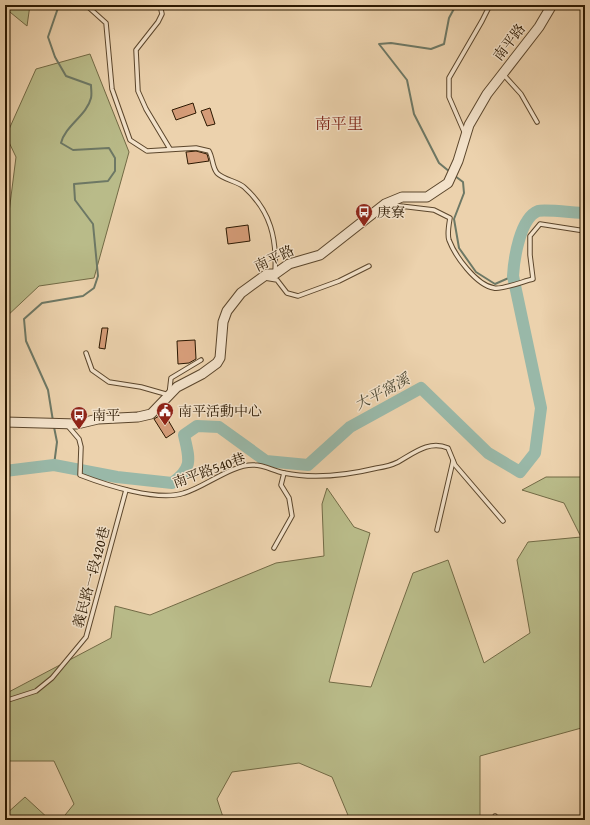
<svg xmlns="http://www.w3.org/2000/svg" width="590" height="825" viewBox="0 0 590 825" font-family="'Gentium Book Plus','Noto Serif TC',serif">
	<style>
		.green { fill: #b9bb89; stroke: #726a45 }
		.lines { fill: none; stroke-linecap: round; stroke-linejoin: round }
		.stream { stroke: #6d7865; stroke-width: 2 }
		.river { stroke: #99b8a8; stroke-width: 12 }
		.building { fill: #d59c78; stroke: #2b1801 }
		.service-casing { stroke: #5b462c; stroke-width: 5.5 }
		.tertiary-casing { stroke: #5b462c; stroke-width: 11 }
		.service { stroke: #f3e2ca; stroke-width: 3.5 }
		.tertiary { stroke: #f3e2ca; stroke-width: 9 }
		.labels { text-anchor: middle; stroke-width: 3; stroke-linejoin: round; paint-order: stroke }
		.street-label { font-size: 14px; fill: #2b1801; stroke: #f3e2ca }
		.poi-label { font-size: 14px; fill: #2b1801; stroke: #f3e2ca; text-anchor: start }
		.water-label { font-size: 15px; font-style: italic; fill: #4c4833; stroke: #f3e2ca }
		.quarter-label { font-size: 16px; fill: #7a1f14; stroke: #f3e2ca }
	</style>
	<rect width="100%" height="100%" fill="#ecd2ad"/>
	<filter id="stains"><feTurbulence type="fractalNoise" baseFrequency=".005" numOctaves="4"/><feColorMatrix values="0 0 0 0 .2 0 0 0 0 .09 0 0 0 0 .02 0 0 0 .5 -.17"/></filter>
	<radialGradient id="worn" r=".72"><stop offset=".6" stop-color="#630" stop-opacity="0"/><stop offset="1" stop-color="#630" stop-opacity=".3"/></radialGradient>
	<g class="green">
		<path d="M 5,5 L 30,5 L 27,26 L 5,8 Z"/>
		<path d="M 90,54 L 129,152 L 94,278 L 39,286 L 5,318 L 5,244 L 16,157 L 6,136 L 36,69 Z"/>
		<path d="M 546,477 L 585,477 L 585,727 L 480,756 L 480,820 L 350,820 L 332,777 L 299,763 L 232,772 L 217,799 L 224,820 L 61,820 L 74,804 L 54,761 L 5,761 L 5,694 L 111,638 L 115,606 L 150,615 L 276,563 L 324,556 L 322,504 L 327,488 L 354,527 L 370,533 L 329,682 L 371,687 L 413,573 L 448,560 L 484,663 L 530,633 L 517,560 L 528,542 L 581,537 L 564,503 L 522,490 Z"/>
		<path d="M 25,797 L 50,820 L 5,820 L 5,815 Z"/>
	</g>
	<g class="lines">
		<g class="stream">
			<path d="M 450,172 L 439,163 L 414,114 L 407,80 L 379,44 L 391,43 L 431,49 L 444,44 L 449,18 L 456,5"/>
			<path d="M 455,176 L 463,182 L 464,193 L 454,219 L 459,248 L 476,272 L 495,284 L 513,276"/>
			<path d="M 53,421 L 48,390 L 26,341 L 24,319 L 42,303 L 83,296 L 94,288 L 98,276 L 93,224 L 75,200 L 74,184 L 108,181 L 115,171 L 115,158 L 109,148 L 73,150 L 61,143 C 65,126 87,115 91,98 C 92,94 91,89 91,85 L 66,76 L 55,57 L 48,37 L 59,5"/>
			<path d="M 54,465 L 57,442 L 54,427"/>
		</g>
		<path class="river" d="M 5,471 L 54,465 L 117,477 L 172,483 C 194,468 189,458 184,435 L 197,426 L 219,427 L 266,461 L 308,465 L 350,427 L 421,388 L 488,453 L 520,472 L 535,453 L 541,408 L 513,276 C 514,259 520,218 538,211 C 545,209 576,213 585,213"/>
	</g>
	<g class="building">
		<path d="M 193,103 L 196,113 L 176,120 L 172,110 Z"/>
		<path d="M 210,108 L 215,124 L 207,126 L 201,111 Z"/>
		<path d="M 196,151 L 207,154 L 209,161 L 188,164 L 186,152 Z"/>
		<path d="M 248,225 L 250,241 L 228,244 L 226,228 Z"/>
		<path d="M 102,328 L 108,328 L 105,349 L 99,348 Z"/>
		<path d="M 195,340 L 196,359 L 189,363 L 178,364 L 177,341 Z"/>
		<path d="M 164,413 L 175,432 L 166,438 L 154,419 Z"/>
	</g>
	<g class="lines">
		<defs>
			<g id="service">
				<path d="M 86,5 L 106,23 L 112,89 L 130,140 L 147,151 L 196,148 L 209,151 C 213,158 212,167 217,173 C 224,180 237,181 244,187 C 271,211 277,239 275,273"/>
				<path d="M 160,5 L 162,14 L 158,22 L 136,50 L 138,91 L 146,109 L 170,149"/>
				<path d="M 503,74 L 521,94 L 537,122"/>
				<path d="M 465,134 L 449,97 L 449,78 L 482,21 L 490,5"/>
				<path d="M 392,205 L 434,210 L 450,218 C 449,224 447,234 449,240 C 455,256 476,285 494,288 C 502,290 524,281 533,279 L 530,255 L 530,236 L 540,224 L 585,231"/>
				<path d="M 265,278 L 277,280 L 287,293 L 298,296 L 339,281 L 369,266"/>
				<path d="M 86,353 L 92,370 L 109,382 L 141,387 L 169,395 L 171,378 L 201,360"/>
				<path d="M 67,425 L 79,439 L 81,447 L 80,475 C 106,485 158,502 184,493 C 205,487 232,464 254,465 C 264,465 274,471 284,473 C 313,479 348,475 377,468 C 384,467 392,465 398,462 C 414,453 429,440 448,448 L 455,465 L 503,521"/>
				<path d="M 437,530 L 453,461"/>
				<path d="M 274,548 L 292,516 L 289,498 L 281,485 L 284,473"/>
				<path d="M 5,701 L 36,691 L 52,678 L 86,637 L 126,490"/>
				<path d="M 494,820 L 495,816"/>
			</g>
			<path id="tertiary" d="M 5,422 L 77,424 L 98,419 L 138,417 L 151,414 L 177,387 L 202,374 L 217,363 L 220,358 L 223,322 L 227,311 L 241,293 L 267,274 L 275,274 L 289,264 L 320,255 L 385,204 L 402,197 L 427,197 L 448,183 L 458,161 L 469,125 L 487,94 L 539,27 L 552,5"/>
		</defs>
		<use href="#service" class="service-casing"/>
		<use href="#tertiary" class="tertiary-casing"/>
		<use href="#service" class="service"/>
		<use href="#tertiary" class="tertiary"/>
	</g>
	<defs>
		<symbol id="bus-pin" viewBox="-11 -11 22 30"><path d="M0 17L-7.5 6A9.5 9.5 0 1 1 7.5 6Z" fill="#8f2418" stroke="#f3e2ca"/><path d="M-5-6H5V4H4V6H2V4H-2V6H-4V4H-5ZM-3.5-4V0h7V-4ZM-3.5 1.2v1.5H-2V1.2ZM2 1.2v1.5H3.5V1.2Z" fill="#fff"/></symbol>
		<symbol id="civic-pin" viewBox="-11 -11 22 30"><path d="M0 17L-7.5 6A9.5 9.5 0 1 1 7.5 6Z" fill="#8f2418" stroke="#f3e2ca"/><path d="M-.6-6.5H3V-4.5H.6V-3L4-1V1h2V6H-6V1h2V-1L-.6-3ZM-1.2 2.5V6h2.4V2.5Z" fill="#fff"/></symbol>
	</defs>
	<g fill-rule="evenodd">
		<use href="#bus-pin" x="354" y="202" width="20" height="27"/>
		<use href="#civic-pin" x="155" y="401" width="20" height="27"/>
		<use href="#bus-pin" x="69" y="405" width="20" height="27"/>
	</g>
	<g class="labels">
		<g class="street-label">
			<text transform="translate(509 42) rotate(-52)" y="5">南平路</text>
			<text transform="translate(274 258) rotate(-25)" y="5">南平路</text>
			<text transform="translate(209 470) rotate(-20)" y="5">南平路540巷</text>
			<text transform="translate(91 577) rotate(-75)" y="5">義民路一段420巷</text>
		</g>
		<g class="poi-label">
			<text x="377" y="217">庚寮</text>
			<text x="178" y="416">南平活動中心</text>
			<text x="92" y="420">南平</text>
		</g>
		<g class="water-label">
			<text transform="translate(382 392) rotate(-28)" y="5">大平窩溪</text>
		</g>
		<g class="quarter-label">
			<text x="339" y="129">南平里</text>
		</g>
	</g>
	<rect width="590" height="825" fill="none" stroke="#ecd2ad" stroke-width="20"/>
	<rect x="6" y="6" width="578" height="813" fill="none" stroke="#2b1801" stroke-width="2"/>
	<rect x="10" y="10" width="570" height="805" fill="none" stroke="#2b1801"/>
	<rect width="100%" height="100%" filter="url(#stains)"/>
	<rect width="100%" height="100%" fill="url(#worn)"/>
</svg>
